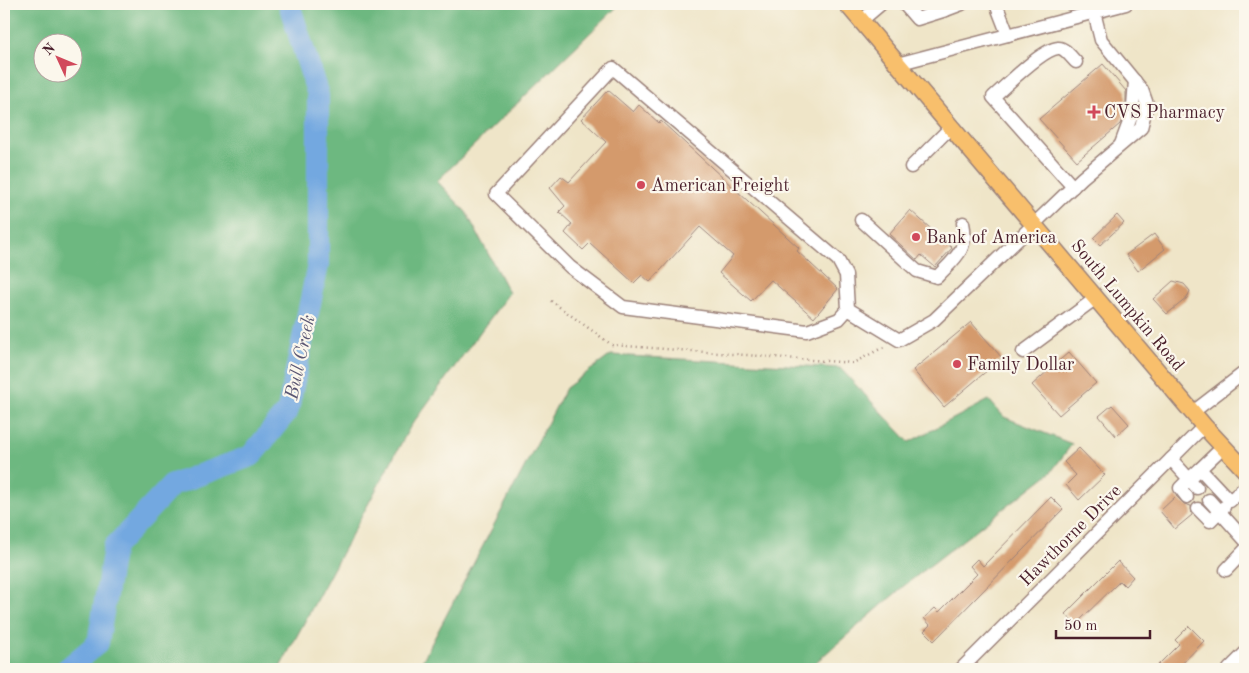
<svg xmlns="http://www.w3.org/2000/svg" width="1249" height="673" viewBox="0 0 1249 673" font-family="'Old Standard TT',serif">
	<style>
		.forest { fill: #6db880; stroke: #5c6c56; fill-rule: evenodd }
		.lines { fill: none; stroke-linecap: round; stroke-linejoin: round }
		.river { stroke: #73a8e0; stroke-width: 22 }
		.building { fill: #d49a6c }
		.minor-casing { stroke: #9c827a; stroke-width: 15 }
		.major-casing { stroke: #9c827a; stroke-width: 19 }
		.path { stroke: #9c827a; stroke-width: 2.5; stroke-dasharray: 1 4; stroke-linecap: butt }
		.minor { stroke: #fff; stroke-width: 12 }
		.major { stroke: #f8bf6c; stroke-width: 16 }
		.poi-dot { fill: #d1495b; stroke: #fbf7ec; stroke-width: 2 }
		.labels { text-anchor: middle; stroke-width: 4.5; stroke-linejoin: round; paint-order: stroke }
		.poi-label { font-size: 18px; fill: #4a1f2b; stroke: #fbf7ec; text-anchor: start }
		.street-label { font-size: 18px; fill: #4a1f2b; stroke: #fbf7ec }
		.water-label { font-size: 19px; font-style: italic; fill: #5a5673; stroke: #fbf7ec }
	</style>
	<rect width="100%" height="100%" fill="#fbf7ec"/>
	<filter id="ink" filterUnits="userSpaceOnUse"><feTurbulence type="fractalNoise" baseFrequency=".02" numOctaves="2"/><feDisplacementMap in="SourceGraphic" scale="10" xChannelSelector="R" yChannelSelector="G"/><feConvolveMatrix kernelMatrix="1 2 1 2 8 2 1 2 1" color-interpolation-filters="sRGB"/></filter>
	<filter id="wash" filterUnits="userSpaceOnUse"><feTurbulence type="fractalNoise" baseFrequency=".0096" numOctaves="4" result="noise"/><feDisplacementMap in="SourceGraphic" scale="20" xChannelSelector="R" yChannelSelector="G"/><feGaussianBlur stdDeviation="1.12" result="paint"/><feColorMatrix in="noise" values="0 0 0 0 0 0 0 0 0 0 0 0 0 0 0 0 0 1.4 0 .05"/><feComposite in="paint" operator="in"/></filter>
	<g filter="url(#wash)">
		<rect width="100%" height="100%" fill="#efe5c8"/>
		<g class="forest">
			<path d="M 4,4 L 620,4 L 437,181 L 466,212 L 509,293 L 410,427 L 279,669 L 4,669 ZM 42,42 L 72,42 L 72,72 L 42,72 Z"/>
			<path d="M 611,355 L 840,368 L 909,442 L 989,400 L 1004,417 L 1072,444 L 1051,472 L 905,585 L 808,669 L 418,669 L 566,388 Z"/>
		</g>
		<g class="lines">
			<path class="river" d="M 67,669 L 98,643 L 114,547 L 172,485 L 251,456 L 288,410 L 318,265 L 318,95 L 289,4"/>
		</g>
		<g id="blocks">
			<g class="building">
				<path d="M 1103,64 L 1126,91 L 1126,110 L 1120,124 L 1077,161 L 1039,119 Z"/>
				<path d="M 608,90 L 633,112 L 639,105 L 659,123 L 661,121 L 799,248 L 797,251 L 838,289 L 814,318 L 771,280 L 751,301 L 719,273 L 733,256 L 700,227 L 650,282 L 642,275 L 634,283 L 590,243 L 583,250 L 565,233 L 572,224 L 559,212 L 565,206 L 550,188 L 561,176 L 569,182 L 606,142 L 581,119 Z"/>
				<path d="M 910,210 L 952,248 L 935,267 L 921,255 L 917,260 L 889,234 Z"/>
				<path d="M 1117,215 L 1124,223 L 1100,245 L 1093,238 Z"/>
				<path d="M 1154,234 L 1165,249 L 1138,271 L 1126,255 Z"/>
				<path d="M 1173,281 L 1184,284 L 1190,291 L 1187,298 L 1167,314 L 1153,299 Z"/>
				<path d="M 971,322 L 1002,358 L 944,407 L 913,370 Z"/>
				<path d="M 1069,352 L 1096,383 L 1059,415 L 1032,385 Z"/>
				<path d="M 1112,405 L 1129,424 L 1116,436 L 1099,416 Z"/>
				<path d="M 1079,448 L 1105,475 L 1079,500 L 1066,485 L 1076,475 L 1064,462 Z"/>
				<path d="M 1176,496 L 1184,504 L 1191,506 L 1192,515 L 1175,529 L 1160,511 Z"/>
				<path d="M 1051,497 L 1063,509 L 934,641 L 924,631 L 930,625 L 924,618 L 935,608 L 939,612 L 977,574 L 970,566 L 977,559 L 983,566 Z"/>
				<path d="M 1118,561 L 1133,577 L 1125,586 L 1120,581 L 1076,624 L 1065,614 Z"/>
				<path d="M 1189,626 L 1204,641 L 1177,669 L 1154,669 L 1179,644 L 1175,640 Z"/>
			</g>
		</g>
	</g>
	<g filter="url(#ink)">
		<use href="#blocks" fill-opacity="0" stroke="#9c827a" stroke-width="1"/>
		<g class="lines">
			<defs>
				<g id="minor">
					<path d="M 904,4 L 917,19 L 946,10"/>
					<path d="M 941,4 L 946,10 L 962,4"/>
					<path d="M 996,4 L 1008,35"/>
					<path d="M 861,21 L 881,4"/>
					<path d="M 897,64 L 1126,4"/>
					<path d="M 613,68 L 838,260 L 846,275 L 848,309 L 839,319 L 807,331 L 623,307 L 570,267 L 496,194 Z"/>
					<path d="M 1133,106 L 1135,81"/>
					<path d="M 1121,144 L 1131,117"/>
					<path d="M 911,167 L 951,127"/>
					<path d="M 1073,187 L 993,97 C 1006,86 1042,49 1058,48 C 1064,47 1071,57 1076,62"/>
					<path d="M 861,220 L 917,271 L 937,277 C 954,259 969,250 963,223"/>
					<path d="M 848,309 L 899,340 L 934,320 L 1082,178 L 1141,128 L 1147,104 L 1142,90 L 1101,40 L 1094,12 L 1086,4"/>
					<path d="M 1023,352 L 1096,298"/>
					<path d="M 1193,412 L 1245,372"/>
					<path d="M 1224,446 L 1200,469 L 1230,501 L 1245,487"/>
					<path d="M 1171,459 L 1189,479 L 1200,469"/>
					<path d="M 1187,497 L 1180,488 L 1189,479 L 1197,488"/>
					<path d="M 1209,500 L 1245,540"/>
					<path d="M 1198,509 L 1210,521 L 1224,507"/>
					<path d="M 1226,570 L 1245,550"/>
					<path d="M 961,669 L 1204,426"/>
					<path d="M 1229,669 L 1245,653"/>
				</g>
				<path id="major" d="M 847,4 L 1204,426 L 1245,470"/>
			</defs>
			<use href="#minor" class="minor-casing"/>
			<use href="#major" class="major-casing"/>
			<path class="path" d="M 551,301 L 612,345 L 853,363 L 886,346"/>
			<use href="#minor" class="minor"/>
			<use href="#major" class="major"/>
		</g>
	</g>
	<g class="poi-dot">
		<path d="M1091.5 104.5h5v5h5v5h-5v5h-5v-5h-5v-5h5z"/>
		<circle cx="641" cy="185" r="5"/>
		<circle cx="916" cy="237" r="5"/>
		<circle cx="957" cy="364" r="5"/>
	</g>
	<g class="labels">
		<g class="poi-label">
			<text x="1104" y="118">CVS Pharmacy</text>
			<text x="651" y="191">American Freight</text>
			<text x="926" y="243">Bank of America</text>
			<text x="967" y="370">Family Dollar</text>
		</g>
		<g class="street-label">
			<text transform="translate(1128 305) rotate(50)" y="6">South Lumpkin Road</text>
			<text transform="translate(1070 535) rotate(-45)" y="6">Hawthorne Drive</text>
		</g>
		<g class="water-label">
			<text transform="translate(299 357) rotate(-78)" y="7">Bull Creek</text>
		</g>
	</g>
	<rect width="1249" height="673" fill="none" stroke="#fbf7ec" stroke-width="20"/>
	<g transform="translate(58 58) rotate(314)"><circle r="24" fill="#fbf7ec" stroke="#b4a19f"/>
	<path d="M0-4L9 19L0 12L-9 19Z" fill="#d1495b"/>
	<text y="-8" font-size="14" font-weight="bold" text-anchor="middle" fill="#4a1f2b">N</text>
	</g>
	<path d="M1056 630v8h94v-8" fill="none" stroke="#4a1f2b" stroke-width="2.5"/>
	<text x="1064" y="630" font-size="15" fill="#4a1f2b" stroke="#fbf7ec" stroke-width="4" paint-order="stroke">50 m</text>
</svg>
